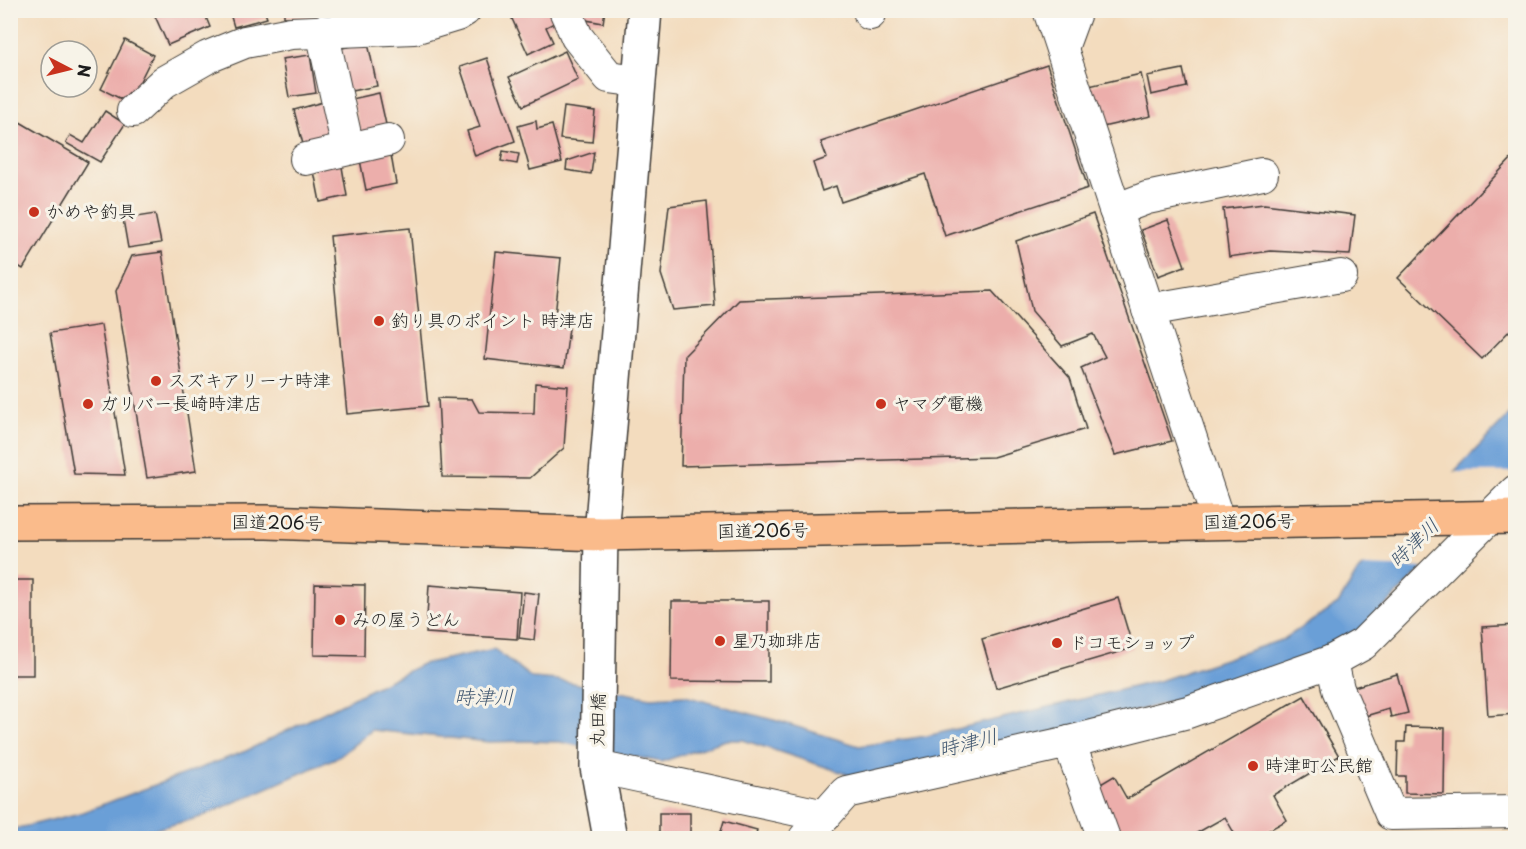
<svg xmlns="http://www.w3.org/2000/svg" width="1526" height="849" viewBox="0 0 1526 849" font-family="'Playpen Sans','Klee One',sans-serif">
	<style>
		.water { fill: #6b9fd7; stroke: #445e7a; stroke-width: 1.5 }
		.pier { fill: #f3dcbe }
		.building { fill: #ecaeab }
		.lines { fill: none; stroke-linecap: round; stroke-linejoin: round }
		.minor-casing { stroke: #3c3934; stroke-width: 34 }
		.tertiary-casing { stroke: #3c3934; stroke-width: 36 }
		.trunk-casing { stroke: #3c3934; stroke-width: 36 }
		.minor { stroke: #fff; stroke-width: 32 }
		.tertiary { stroke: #fff; stroke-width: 33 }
		.trunk { stroke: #fabb8b; stroke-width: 33 }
		.poi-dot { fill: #c8321e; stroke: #f7f3e8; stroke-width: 2 }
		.labels { text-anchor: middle; stroke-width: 6; stroke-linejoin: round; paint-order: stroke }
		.poi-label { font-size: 18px; fill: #1c1c1c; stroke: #f7f3e8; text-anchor: start }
		.street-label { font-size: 18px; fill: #1c1c1c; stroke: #f7f3e8 }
		.water-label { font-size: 20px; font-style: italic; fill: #405770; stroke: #f7f3e8 }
	</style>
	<rect width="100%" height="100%" fill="#f7f3e8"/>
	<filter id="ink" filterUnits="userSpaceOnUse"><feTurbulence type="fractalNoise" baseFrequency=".0167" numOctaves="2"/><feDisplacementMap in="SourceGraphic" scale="12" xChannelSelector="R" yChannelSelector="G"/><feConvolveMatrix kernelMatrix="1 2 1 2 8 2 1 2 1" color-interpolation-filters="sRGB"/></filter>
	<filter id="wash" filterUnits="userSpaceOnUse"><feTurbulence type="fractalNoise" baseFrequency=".008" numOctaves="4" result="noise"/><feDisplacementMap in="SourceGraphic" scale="24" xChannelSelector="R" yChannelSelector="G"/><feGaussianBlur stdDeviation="1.35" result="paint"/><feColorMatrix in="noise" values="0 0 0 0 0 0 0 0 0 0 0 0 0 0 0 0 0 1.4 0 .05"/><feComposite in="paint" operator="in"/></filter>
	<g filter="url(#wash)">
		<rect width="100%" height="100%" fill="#f3dcbe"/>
		<path class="water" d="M 1515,409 L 1515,474 L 1356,636 L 1265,677 L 845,787 L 847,774 L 743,740 L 726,740 L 661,762 L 560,742 L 527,741 L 489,742 L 372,730 L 340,756 L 201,817 L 122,838 L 11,838 L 10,830 L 80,813 L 246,751 L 422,664 L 494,649 L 532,678 L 557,680 L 651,698 L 685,696 L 781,722 L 859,746 L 927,736 L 1162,680 L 1284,639 L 1338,604 L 1358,571 Z"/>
		<path class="pier" d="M 1448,472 L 1515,472 L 1516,478 L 1424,568 L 1359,566 Z"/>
		<g id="blocks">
			<g class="building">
				<path d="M 168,10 L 203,10 L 210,27 L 168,45 L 155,16 Z"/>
				<path d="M 229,10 L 264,10 L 267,18 L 234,27 Z"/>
				<rect x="284" y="10" width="36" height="7"/>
				<path d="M 347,10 L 379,10 L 378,19 L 347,17 Z"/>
				<path d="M 508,10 L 558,10 L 562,19 L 546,27 L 553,42 L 528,54 Z"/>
				<path d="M 578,10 L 605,10 L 603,23 L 581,19 Z"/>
				<path d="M 125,40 L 153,55 L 129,103 L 101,89 Z"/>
				<path d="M 368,43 L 377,86 L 346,92 L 337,49 Z"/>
				<path d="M 565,51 L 578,80 L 523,106 L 509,77 Z"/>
				<path d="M 310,55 L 316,93 L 289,97 L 282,59 Z"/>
				<path d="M 487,58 L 515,141 L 475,156 L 467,131 L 480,127 L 460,67 Z"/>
				<path d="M 1047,65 L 1088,188 L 945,236 L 925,174 L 841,202 L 836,186 L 822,191 L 813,163 L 827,158 L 821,142 Z"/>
				<path d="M 1183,69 L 1187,87 L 1151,95 L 1147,76 Z"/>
				<path d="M 1141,74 L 1151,116 L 1098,128 L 1089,86 Z"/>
				<path d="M 379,93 L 387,129 L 361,135 L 352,99 Z"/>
				<path d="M 323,102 L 333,141 L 304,148 L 294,110 Z"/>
				<path d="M 564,107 L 595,111 L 592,142 L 560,139 Z"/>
				<path d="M 105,111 L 125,124 L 100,162 L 66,143 L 70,135 L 84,143 Z"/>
				<path d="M 536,121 L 537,129 L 552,125 L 562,162 L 530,170 L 518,126 Z"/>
				<path d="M 20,122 L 88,162 L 23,269 L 10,261 L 10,137 Z"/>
				<path d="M 390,149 L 396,184 L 366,190 L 359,155 Z"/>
				<path d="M 503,151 L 519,154 L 517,164 L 501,161 Z"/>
				<path d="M 594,152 L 591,174 L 566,170 L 567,161 Z"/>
				<path d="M 1516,154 L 1516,324 L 1482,359 L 1398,278 Z"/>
				<path d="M 341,161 L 347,196 L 320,202 L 313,166 Z"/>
				<path d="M 707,201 L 715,306 L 673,310 L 661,274 L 669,206 Z"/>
				<path d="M 1264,204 L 1355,215 L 1350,255 L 1270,251 L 1229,257 L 1223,209 Z"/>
				<path d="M 155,214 L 161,243 L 128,248 L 123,219 Z"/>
				<path d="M 1093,214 L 1172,441 L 1115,455 L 1081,368 L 1105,357 L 1093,334 L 1062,346 L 1032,311 L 1016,241 Z"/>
				<path d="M 1168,220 L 1185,266 L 1158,276 L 1141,230 Z"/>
				<path d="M 410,228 L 428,406 L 347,414 L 330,236 Z"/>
				<path d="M 162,252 L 196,471 L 147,478 L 116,291 L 132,256 Z"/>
				<path d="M 496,252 L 561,258 L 554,326 L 569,328 L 564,368 L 485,359 Z"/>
				<path d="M 992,291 L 1070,378 L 1086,429 L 993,457 L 681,466 L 684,356 L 739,300 Z"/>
				<path d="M 101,325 L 125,475 L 74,474 L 50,333 Z"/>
				<path d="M 535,383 L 568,386 L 564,448 L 530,478 L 442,477 L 438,398 L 472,399 L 479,412 L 534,413 Z"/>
				<rect x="10" y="580" width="23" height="95"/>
				<path d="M 315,584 L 365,585 L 364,656 L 314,655 Z"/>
				<path d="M 429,585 L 520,592 L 517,639 L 426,633 Z"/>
				<path d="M 524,592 L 539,594 L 534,640 L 519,638 Z"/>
				<path d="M 1118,598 L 1133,648 L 996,688 L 982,639 Z"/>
				<path d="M 672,601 L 769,601 L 769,682 L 671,681 Z"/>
				<path d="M 1516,625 L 1516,714 L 1488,716 L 1482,627 Z"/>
				<path d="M 1397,674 L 1408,713 L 1391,717 L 1389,709 L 1362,717 L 1354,687 Z"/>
				<path d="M 1304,696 L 1339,756 L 1273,795 L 1287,820 L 1255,838 L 1237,838 L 1225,817 L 1188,838 L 1117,838 L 1089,791 L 1114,776 L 1127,799 Z"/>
				<path d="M 1406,727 L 1445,728 L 1444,794 L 1405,793 L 1405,776 L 1397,776 L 1398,742 L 1405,742 Z"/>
				<rect x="659" y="813" width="31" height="25"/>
				<path d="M 724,821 L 757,830 L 755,838 L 719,838 Z"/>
			</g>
		</g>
	</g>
	<g filter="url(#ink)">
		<use href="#blocks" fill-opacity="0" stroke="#3c3934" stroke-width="1.5"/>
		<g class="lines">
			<defs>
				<g id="minor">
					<path d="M 565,10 L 577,37 L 609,77 L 639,81"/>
					<path d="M 869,10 L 870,14"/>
					<path d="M 1049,10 L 1219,523"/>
					<path d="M 322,31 L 348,148"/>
					<path d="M 1062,48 L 1076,10"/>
					<path d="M 133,111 L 164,82 L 208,57 L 245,42 L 291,33 L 414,28 L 457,15 L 465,10"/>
					<path d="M 306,159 L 388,140"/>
					<path d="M 1115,210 L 1147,198 L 1262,174"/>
					<path d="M 1148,310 L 1341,276"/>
					<path d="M 1516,491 L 1363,644 L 1332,661 L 1338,689 L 1391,814 L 1516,812"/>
					<path d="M 1069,742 L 1104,838"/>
					<path d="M 597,767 L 825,816"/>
					<path d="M 805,838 L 846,792 L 1069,742 L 1188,712 L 1332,661"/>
				</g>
				<path id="tertiary" d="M 610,838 L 597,767 L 601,534 L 645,10"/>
				<path id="trunk" d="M 10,523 L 267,522 L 601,534 L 1516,517"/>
			</defs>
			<use href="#minor" class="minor-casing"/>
			<use href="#tertiary" class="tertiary-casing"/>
			<use href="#trunk" class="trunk-casing"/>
			<use href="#minor" class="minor"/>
			<use href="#tertiary" class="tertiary"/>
			<use href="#trunk" class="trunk"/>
		</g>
	</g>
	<g class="poi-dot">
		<circle cx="34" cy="212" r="6"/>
		<circle cx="379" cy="321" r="6"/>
		<circle cx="156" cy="381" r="6"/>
		<circle cx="88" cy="404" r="6"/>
		<circle cx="881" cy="404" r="6"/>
		<circle cx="340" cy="620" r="6"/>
		<circle cx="720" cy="641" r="6"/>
		<circle cx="1057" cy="643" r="6"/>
		<circle cx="1253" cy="766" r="6"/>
	</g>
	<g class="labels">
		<g class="poi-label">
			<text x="46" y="218">かめや釣具</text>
			<text x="391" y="327">釣り具のポイント 時津店</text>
			<text x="168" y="387">スズキアリーナ時津</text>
			<text x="100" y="410">ガリバー長崎時津店</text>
			<text x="893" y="410">ヤマダ電機</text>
			<text x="352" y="626">みの屋うどん</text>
			<text x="732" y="647">星乃珈琲店</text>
			<text x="1069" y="649">ドコモショップ</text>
			<text x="1265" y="772">時津町公民館</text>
		</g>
		<g class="street-label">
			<text transform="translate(1249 522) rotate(-1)" y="6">国道206号</text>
			<text transform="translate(277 523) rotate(1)" y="6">国道206号</text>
			<text transform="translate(763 531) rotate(-1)" y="6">国道206号</text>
			<text transform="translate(598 720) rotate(-89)" y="6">丸田橋</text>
		</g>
		<g class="water-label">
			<text transform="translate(1414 543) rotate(-44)" y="7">時津川</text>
			<text x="484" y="704">時津川</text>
			<text transform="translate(968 743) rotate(-14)" y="7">時津川</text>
		</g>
	</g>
	<rect width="1526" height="849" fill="none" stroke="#f7f3e8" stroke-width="36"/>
	<g transform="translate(69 69) rotate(97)"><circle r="28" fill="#f7f3e8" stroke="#9f9d96" stroke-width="1.5"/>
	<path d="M0-4.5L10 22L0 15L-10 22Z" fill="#c8321e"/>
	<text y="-9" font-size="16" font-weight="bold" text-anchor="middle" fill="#1c1c1c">N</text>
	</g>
</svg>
